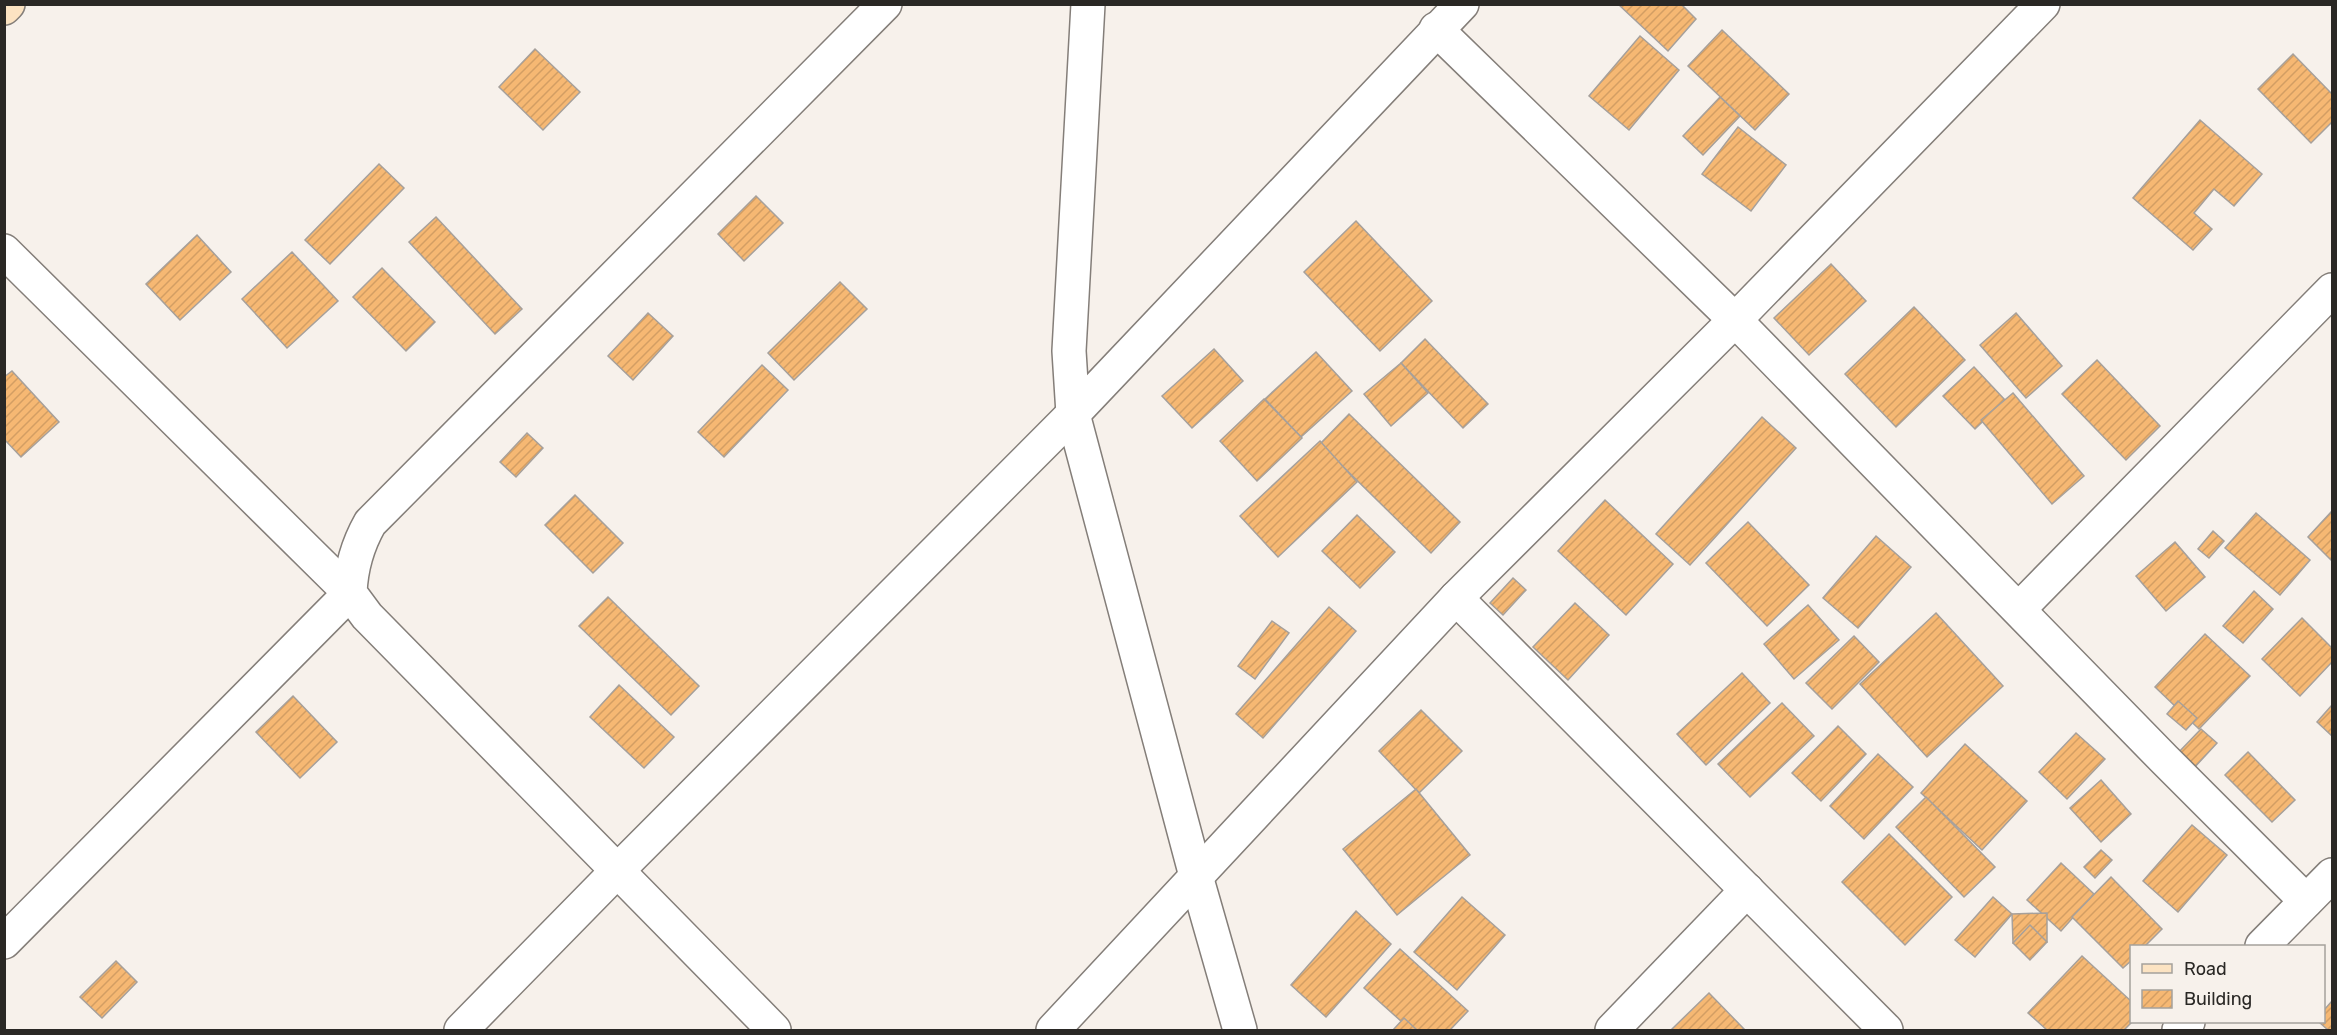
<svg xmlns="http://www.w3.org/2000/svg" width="2337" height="1035" viewBox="0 0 2337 1035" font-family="Rubik,sans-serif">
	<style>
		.building { fill: url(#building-hatch); stroke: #a6a09b; stroke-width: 1.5 }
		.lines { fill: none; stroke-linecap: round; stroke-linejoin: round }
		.street-casing { stroke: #847e79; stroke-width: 36 }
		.secondary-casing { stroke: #847e79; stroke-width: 36 }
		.street { stroke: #fff; stroke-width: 33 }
		.secondary { stroke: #fce3c2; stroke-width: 33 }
	</style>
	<defs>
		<pattern id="building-hatch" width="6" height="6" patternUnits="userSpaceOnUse" patternTransform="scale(1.5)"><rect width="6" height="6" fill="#f6b873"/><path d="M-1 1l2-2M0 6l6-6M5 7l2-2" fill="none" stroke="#d39e63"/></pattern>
	</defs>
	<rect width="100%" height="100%" fill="#f7f1eb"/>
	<g class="building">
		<path d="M 1618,4 L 1681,4 L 1696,19 L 1668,51 Z"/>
		<path d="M 1722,30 L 1789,94 L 1755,130 L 1688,66 Z"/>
		<path d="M 1640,36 L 1679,70 L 1629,130 L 1589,96 Z"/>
		<path d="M 535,49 L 580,92 L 543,130 L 499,87 Z"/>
		<path d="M 2293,54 L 2332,94 L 2332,125 L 2331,123 L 2311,143 L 2258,89 Z"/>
		<path d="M 1720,97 L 1740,116 L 1703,155 L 1683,136 Z"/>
		<path d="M 2200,120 L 2262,174 L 2234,206 L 2214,189 L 2194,213 L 2212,229 L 2193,250 L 2133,198 Z"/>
		<path d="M 1738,127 L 1786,165 L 1751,211 L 1702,174 Z"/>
		<path d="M 379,164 L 404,188 L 330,264 L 305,240 Z"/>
		<path d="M 756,196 L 783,223 L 744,261 L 718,234 Z"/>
		<path d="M 436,217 L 522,309 L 495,334 L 409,242 Z"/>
		<path d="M 1356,221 L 1432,301 L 1380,351 L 1304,272 Z"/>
		<path d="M 197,235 L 231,272 L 180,320 L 146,284 Z"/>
		<path d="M 292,252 L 338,301 L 287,348 L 242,299 Z"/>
		<path d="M 1831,264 L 1866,301 L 1809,355 L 1774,318 Z"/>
		<path d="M 382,268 L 435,322 L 406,351 L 353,297 Z"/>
		<path d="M 840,282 L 867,309 L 794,380 L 768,353 Z"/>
		<path d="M 1914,307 L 1965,360 L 1896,427 L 1845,374 Z"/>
		<path d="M 648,313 L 673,336 L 633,380 L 608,356 Z"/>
		<path d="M 2016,313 L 2062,366 L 2026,398 L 1980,345 Z"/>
		<path d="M 1425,339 L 1488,404 L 1463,428 L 1401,363 Z"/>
		<path d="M 1214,349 L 1243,381 L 1192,428 L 1162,396 Z"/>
		<path d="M 1316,352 L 1352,391 L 1301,437 L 1265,399 Z"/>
		<path d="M 2097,360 L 2160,426 L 2126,460 L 2062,394 Z"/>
		<path d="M 1401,363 L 1428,393 L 1391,426 L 1364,394 Z"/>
		<path d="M 762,365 L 788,390 L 724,457 L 698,432 Z"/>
		<path d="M 1974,367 L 2005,400 L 1975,429 L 1943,396 Z"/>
		<path d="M 12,371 L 59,422 L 21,457 L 4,439 L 4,377 Z"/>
		<path d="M 2013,393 L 2084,476 L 2052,504 L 1981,420 Z"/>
		<path d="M 1264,399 L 1302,438 L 1257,481 L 1220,441 Z"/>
		<path d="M 1349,414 L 1460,522 L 1431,553 L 1320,444 Z"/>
		<path d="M 1762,417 L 1796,448 L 1690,565 L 1656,534 Z"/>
		<path d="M 527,433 L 543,448 L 516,477 L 500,462 Z"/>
		<path d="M 1320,441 L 1357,482 L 1278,557 L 1240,516 Z"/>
		<path d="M 575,495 L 623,543 L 593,573 L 545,525 Z"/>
		<path d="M 1605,500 L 1673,564 L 1626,615 L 1558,551 Z"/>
		<path d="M 2332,511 L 2332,561 L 2308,537 Z"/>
		<path d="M 2256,513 L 2310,560 L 2280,595 L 2225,548 Z"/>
		<path d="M 1357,515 L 1395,552 L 1360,588 L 1322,551 Z"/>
		<path d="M 1748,522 L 1809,585 L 1767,626 L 1706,563 Z"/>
		<path d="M 2213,531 L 2224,541 L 2209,558 L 2198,549 Z"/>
		<path d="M 1876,536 L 1911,567 L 1858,628 L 1823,598 Z"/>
		<path d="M 2175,542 L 2205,577 L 2166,611 L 2136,576 Z"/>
		<path d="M 1513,578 L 1526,590 L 1503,615 L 1490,603 Z"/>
		<path d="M 2254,591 L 2273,609 L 2243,643 L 2223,626 Z"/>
		<path d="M 608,597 L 699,686 L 671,715 L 579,626 Z"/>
		<path d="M 1575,603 L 1609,635 L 1568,680 L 1533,647 Z"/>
		<path d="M 1808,605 L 1839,640 L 1794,679 L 1764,644 Z"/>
		<path d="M 1329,607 L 1356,631 L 1263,738 L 1236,714 Z"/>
		<path d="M 1936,613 L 2003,686 L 1927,757 L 1860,684 Z"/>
		<path d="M 2302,618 L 2332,648 L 2332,662 L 2300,696 L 2262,659 Z"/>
		<path d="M 1272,621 L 1289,633 L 1255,679 L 1238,666 Z"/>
		<path d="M 2205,634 L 2250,676 L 2199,729 L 2155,687 Z"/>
		<path d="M 1854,636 L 1879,662 L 1832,709 L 1806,683 Z"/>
		<path d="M 1742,673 L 1770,703 L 1706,765 L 1677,734 Z"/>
		<path d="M 619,685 L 674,737 L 644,768 L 590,717 Z"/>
		<path d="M 293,696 L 337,742 L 300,778 L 256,732 Z"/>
		<path d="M 2178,701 L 2197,718 L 2186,730 L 2167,714 Z"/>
		<path d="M 1782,703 L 1814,736 L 1750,797 L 1718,764 Z"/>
		<path d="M 2332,705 L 2332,736 L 2317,722 Z"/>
		<path d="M 1421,710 L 1462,751 L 1419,793 L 1379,751 Z"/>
		<path d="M 1838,726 L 1866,754 L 1821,801 L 1792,773 Z"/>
		<path d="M 2201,729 L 2217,743 L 2193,769 L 2177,754 Z"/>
		<path d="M 2076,733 L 2105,759 L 2067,799 L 2039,772 Z"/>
		<path d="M 1965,744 L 2027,801 L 1982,850 L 1921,793 Z"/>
		<path d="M 2248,752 L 2295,800 L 2272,822 L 2225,775 Z"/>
		<path d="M 1878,754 L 1913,787 L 1864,839 L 1830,806 Z"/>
		<path d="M 2101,780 L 2131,814 L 2101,842 L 2070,808 Z"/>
		<path d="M 1416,789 L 1470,855 L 1397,915 L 1343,849 Z"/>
		<path d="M 1926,797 L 1995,867 L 1964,897 L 1896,827 Z"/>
		<path d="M 2192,825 L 2227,855 L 2178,912 L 2143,881 Z"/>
		<path d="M 1889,834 L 1952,897 L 1905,945 L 1842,882 Z"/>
		<path d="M 2101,850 L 2112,860 L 2095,878 L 2084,867 Z"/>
		<path d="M 2061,863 L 2094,894 L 2061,931 L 2027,900 Z"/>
		<path d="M 2111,877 L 2162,929 L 2145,946 L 2132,946 L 2132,960 L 2123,968 L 2072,917 Z"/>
		<path d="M 1462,897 L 1505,935 L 1457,990 L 1414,952 Z"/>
		<path d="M 1993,897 L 2012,914 L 1975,957 L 1955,940 Z"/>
		<path d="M 1356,911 L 1391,944 L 1326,1017 L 1291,985 Z"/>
		<path d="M 2047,913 L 2047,942 L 2013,943 L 2012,914 Z"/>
		<path d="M 2030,925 L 2047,942 L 2030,960 L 2013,943 Z"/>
		<path d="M 1400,949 L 1468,1011 L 1450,1030 L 1411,1030 L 1364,988 Z"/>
		<path d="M 2082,956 L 2132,1002 L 2132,1022 L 2124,1030 L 2047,1030 L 2028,1013 Z"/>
		<path d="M 116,961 L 137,982 L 102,1018 L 80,997 Z"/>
		<path d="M 1709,993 L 1745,1030 L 1671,1030 Z"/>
		<path d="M 2332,1001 L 2332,1030 L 2328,1030 L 2319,1022 L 2324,1022 L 2324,1010 Z"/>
		<path d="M 1404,1018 L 1417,1030 L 1393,1030 Z"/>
	</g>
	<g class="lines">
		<defs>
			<g id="street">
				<path d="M 1088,4 L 1069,351 L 1073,414 L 1196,876 L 1240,1030"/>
				<path d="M 1436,29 L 1735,320 L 2164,759 L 2306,901"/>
				<path d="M 4,251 L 350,593 L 4,942"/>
				<path d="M 1456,598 L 1886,1030"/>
				<path d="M 2019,609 L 2332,290"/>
				<path d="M 2262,946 L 2332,875"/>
				<path d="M 461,1030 L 617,871 L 1073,414 L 1462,4"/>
				<path d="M 774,1030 L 367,616 L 350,593 C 351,567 357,546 370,523 L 885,4"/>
				<path d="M 1053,1030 L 1456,598 L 1735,320 L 2043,4"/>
				<path d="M 1612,1030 L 1747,890"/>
				<path d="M 2179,1030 L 2188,1022"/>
			</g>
			<path id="secondary" d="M 4,8 L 8,4"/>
		</defs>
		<use href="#street" class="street-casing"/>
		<use href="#secondary" class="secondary-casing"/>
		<use href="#street" class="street"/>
		<use href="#secondary" class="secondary"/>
	</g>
	<rect width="2337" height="1035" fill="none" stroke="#2a2825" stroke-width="12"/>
	<rect x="2130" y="945" width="195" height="78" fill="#f7f1eb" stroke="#a5a19c" stroke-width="1.5"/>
	<rect x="2142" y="964" width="30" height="9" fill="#fce3c2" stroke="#a5a19c" stroke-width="1.5"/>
	<text x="2184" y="975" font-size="18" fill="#2a2825">Road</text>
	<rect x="2142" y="990" width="30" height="18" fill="url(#building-hatch)" stroke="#a5a19c" stroke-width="1.5"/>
	<text x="2184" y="1005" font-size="18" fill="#2a2825">Building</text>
</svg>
